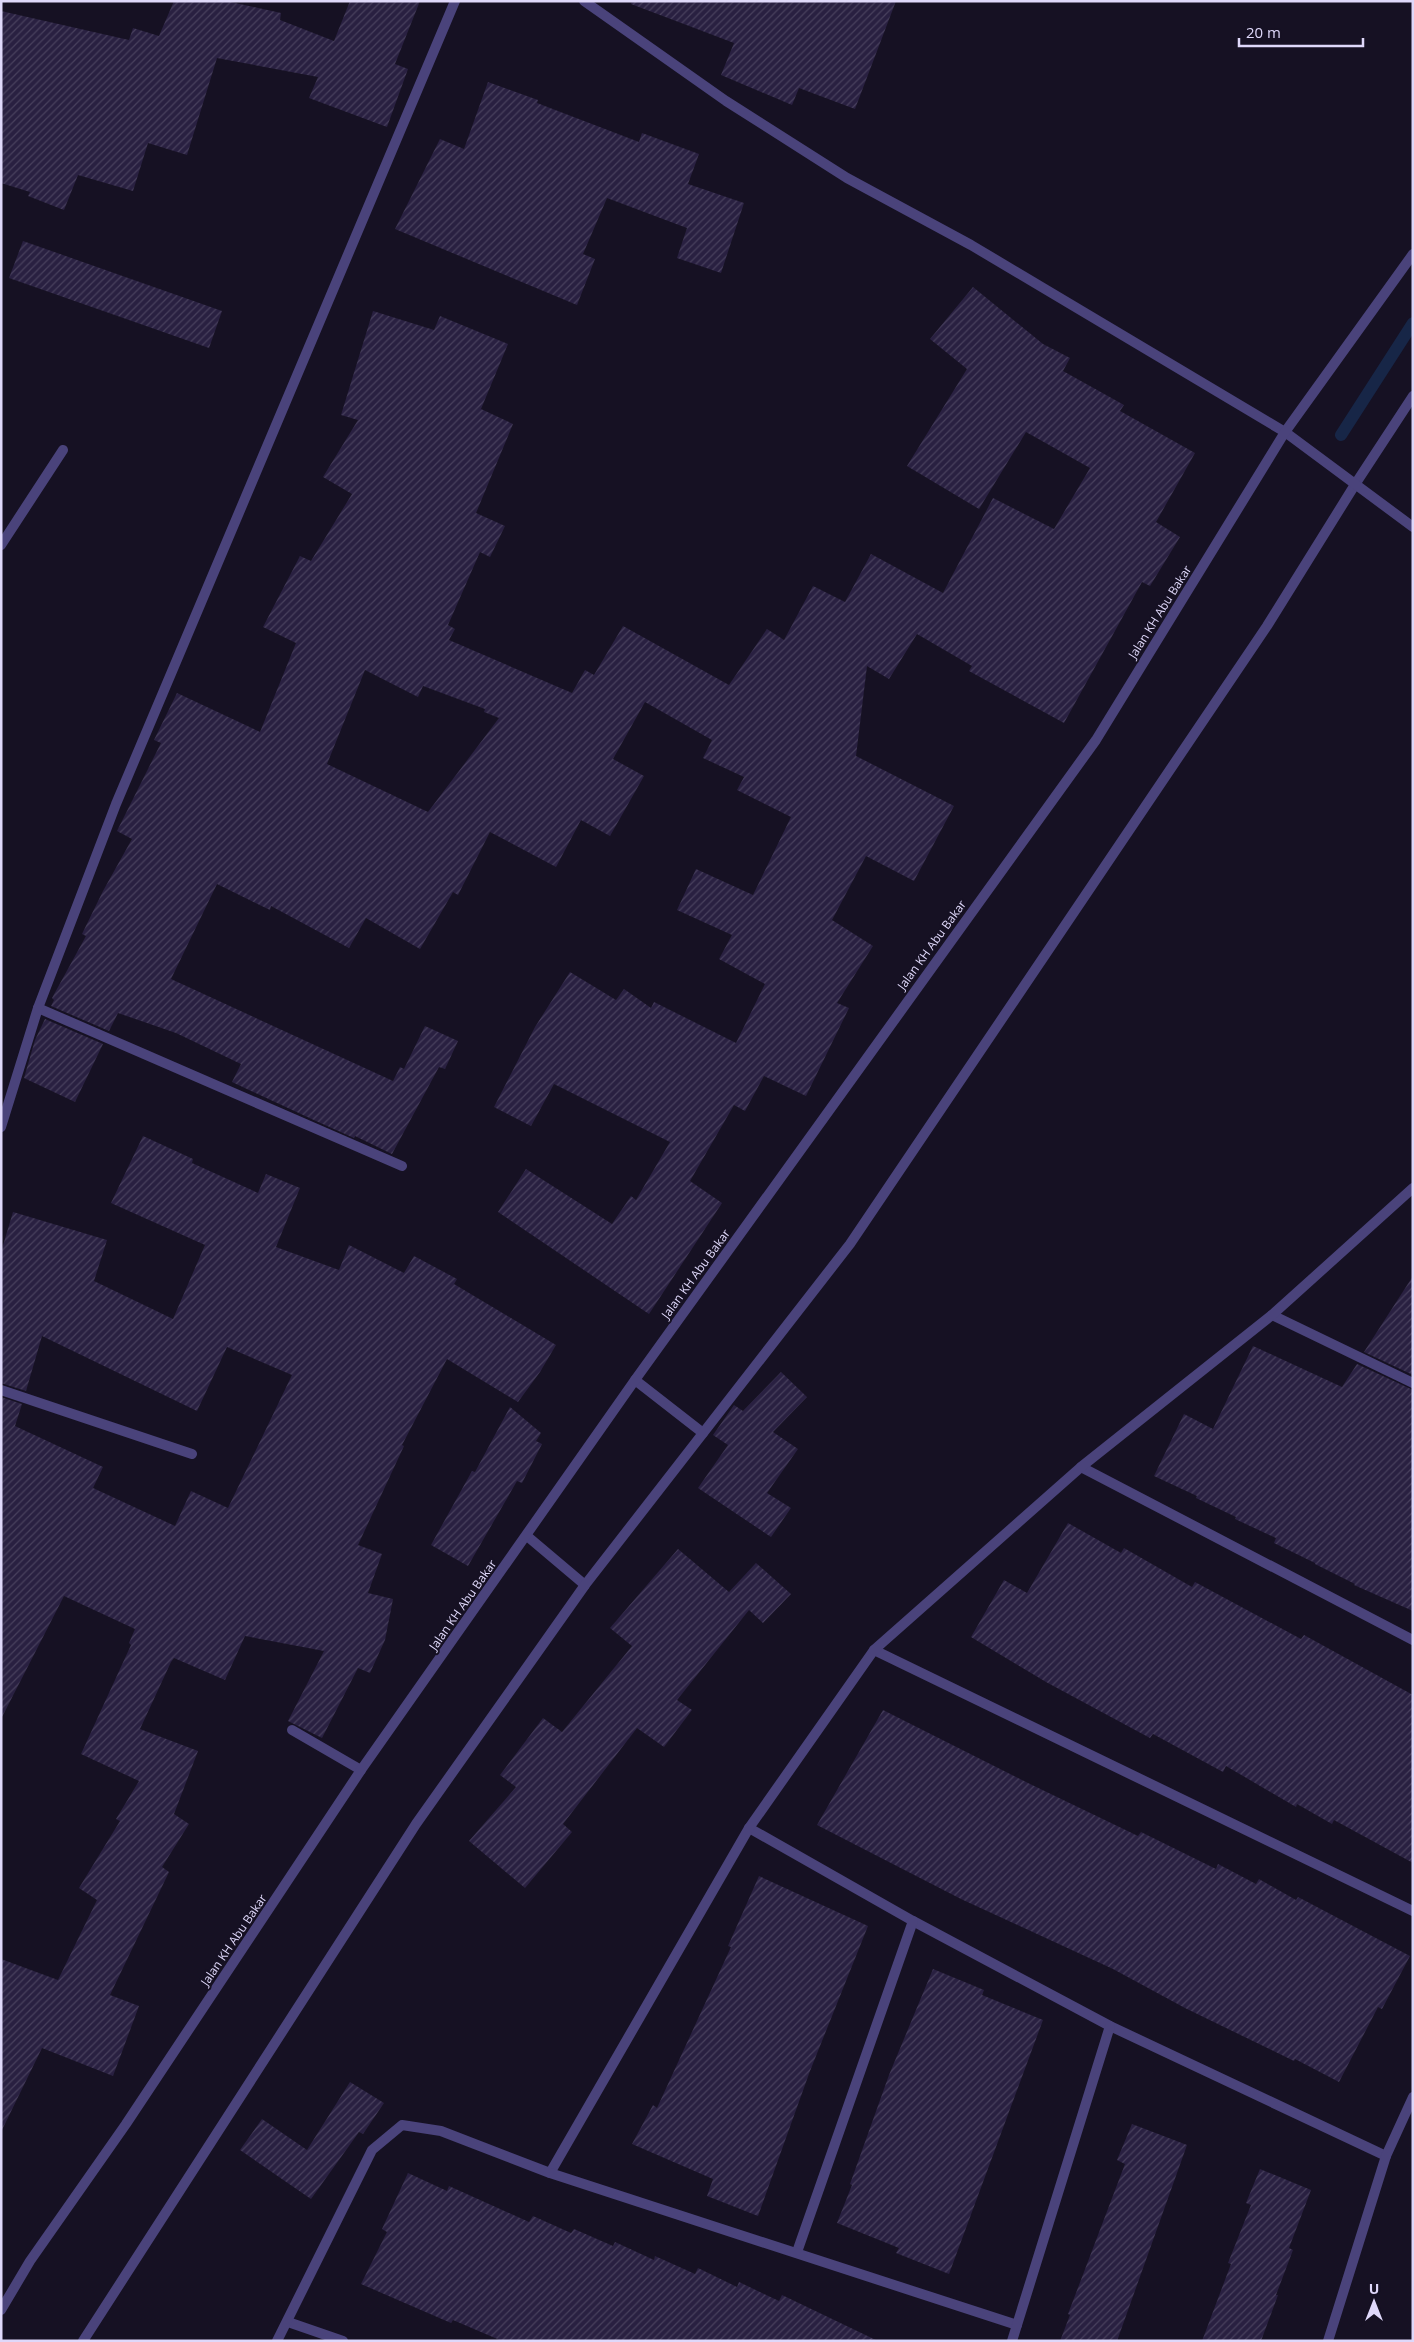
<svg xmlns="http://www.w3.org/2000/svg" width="1414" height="2342" viewBox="0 0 1414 2342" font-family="'Open Sans',sans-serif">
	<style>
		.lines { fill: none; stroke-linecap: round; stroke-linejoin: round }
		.stream { stroke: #172647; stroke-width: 12 }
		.building { fill: url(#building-hatch); fill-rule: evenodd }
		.service { stroke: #4a437b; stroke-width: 10 }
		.minor { stroke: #4a437b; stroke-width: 10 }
		.tertiary { stroke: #4a437b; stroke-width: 10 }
		.labels { text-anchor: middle; stroke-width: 4; stroke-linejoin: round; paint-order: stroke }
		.street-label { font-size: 12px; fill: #dfd8fa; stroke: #161123 }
	</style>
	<defs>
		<pattern id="building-hatch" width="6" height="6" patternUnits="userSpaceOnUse" patternTransform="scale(1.25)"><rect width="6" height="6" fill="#292041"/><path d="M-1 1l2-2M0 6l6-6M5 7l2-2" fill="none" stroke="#48405d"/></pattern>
	</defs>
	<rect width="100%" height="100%" fill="#161123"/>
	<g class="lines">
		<path class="stream" d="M 1341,435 L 1413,323"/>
	</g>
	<g class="building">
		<path d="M 174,1 L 226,1 L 281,13 L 280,20 L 334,41 L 350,1 L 420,1 L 395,64 L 408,69 L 387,127 L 309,98 L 318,77 L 217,58 L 187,155 L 148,143 L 133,191 L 78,175 L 64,210 L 28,196 L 30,192 L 1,183 L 1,11 L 129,40 L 133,28 L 159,36 Z"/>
		<path d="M 632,1 L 896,1 L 855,109 L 799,88 L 792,105 L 721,75 L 734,43 L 631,4 Z"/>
		<path d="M 488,82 L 538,100 L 537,103 L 639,142 L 642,133 L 699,154 L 688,184 L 744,203 L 721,273 L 677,258 L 687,228 L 607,198 L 583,254 L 595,259 L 577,305 L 395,229 L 440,139 L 464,149 Z"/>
		<path d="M 23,241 L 222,311 L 209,348 L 9,278 Z"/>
		<path d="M 973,287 L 1043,344 L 1070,358 L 1063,371 L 1124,405 L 1120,411 L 1195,453 L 1156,522 L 1180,537 L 1150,586 L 1142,582 L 1064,723 L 969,671 L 972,666 L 917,634 L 889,679 L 867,666 L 856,756 L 954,806 L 914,881 L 866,856 L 832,920 L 873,946 L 837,1003 L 849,1008 L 806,1096 L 764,1076 L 745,1111 L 734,1105 L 690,1181 L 722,1203 L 649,1314 L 498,1212 L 526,1169 L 612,1224 L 631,1196 L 636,1200 L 670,1142 L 554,1084 L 531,1126 L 494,1107 L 535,1027 L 570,972 L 616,1000 L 624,989 L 651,1008 L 654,1002 L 736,1043 L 765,984 L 719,959 L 732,935 L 677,910 L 696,869 L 753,895 L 791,817 L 737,790 L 744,777 L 703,758 L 712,740 L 645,702 L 613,759 L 644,776 L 610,836 L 581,820 L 556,867 L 490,832 L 458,895 L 453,892 L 420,949 L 366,918 L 349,948 L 271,906 L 270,910 L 217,884 L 171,979 L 393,1081 L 400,1067 L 404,1069 L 425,1026 L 458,1041 L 445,1069 L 439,1067 L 392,1154 L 355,1136 L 354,1138 L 316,1121 L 232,1082 L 241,1064 L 176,1033 L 118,1013 L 109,1031 L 51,1006 L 54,1000 L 52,998 L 86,936 L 82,934 L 103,891 L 132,839 L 117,831 L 161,743 L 154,740 L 177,693 L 260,732 L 296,643 L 263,627 L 300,556 L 311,561 L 352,494 L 323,477 L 358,420 L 341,415 L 373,311 L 434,330 L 440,316 L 508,344 L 481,409 L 513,424 L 476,513 L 505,526 L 490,557 L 480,552 L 448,625 L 455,629 L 449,640 L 572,693 L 585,670 L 594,675 L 623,626 L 729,685 L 767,629 L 784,640 L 813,586 L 845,602 L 871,554 L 943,593 L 993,498 L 1054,529 L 1090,468 L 1026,432 L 979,509 L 907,466 L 967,369 L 930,339 ZM 365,670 L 418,697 L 423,686 L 485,709 L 484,712 L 499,718 L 428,812 L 327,764 Z"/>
		<path d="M 45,1019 L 103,1044 L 75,1102 L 24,1078 L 35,1040 Z"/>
		<path d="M 143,1136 L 193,1159 L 192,1163 L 258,1193 L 266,1174 L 300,1188 L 276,1247 L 339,1270 L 349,1245 L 404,1273 L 414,1256 L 457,1279 L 454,1284 L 556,1345 L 540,1372 L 518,1402 L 447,1359 L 402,1445 L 404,1446 L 358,1545 L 382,1554 L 368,1593 L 393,1599 L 385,1640 L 370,1673 L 358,1668 L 322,1738 L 288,1721 L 324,1651 L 245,1636 L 225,1680 L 174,1658 L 171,1662 L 140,1729 L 198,1751 L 174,1814 L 189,1824 L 162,1867 L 169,1872 L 110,1995 L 139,2006 L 113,2076 L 42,2048 L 1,2132 L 1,1959 L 58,1980 L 97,1900 L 79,1888 L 120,1821 L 116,1819 L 139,1781 L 81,1754 L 131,1645 L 129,1643 L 135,1629 L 64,1596 L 1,1719 L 1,1397 L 22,1404 L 15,1426 L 103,1467 L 93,1488 L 175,1526 L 191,1491 L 228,1508 L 292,1375 L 227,1347 L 197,1411 L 42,1336 L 26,1391 L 1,1383 L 1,1252 L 13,1212 L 107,1240 L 94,1281 L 173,1319 L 205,1245 L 111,1203 Z"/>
		<path d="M 1413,1276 L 1413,1375 L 1364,1352 Z"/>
		<path d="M 1253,1346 L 1342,1387 L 1357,1364 L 1413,1390 L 1413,1611 L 1354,1585 L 1355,1584 L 1315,1564 L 1315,1563 L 1274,1543 L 1276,1538 L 1235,1519 L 1236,1517 L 1196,1498 L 1197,1496 L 1154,1476 L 1184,1414 L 1213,1429 Z"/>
		<path d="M 781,1372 L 807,1397 L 773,1432 L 798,1449 L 767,1493 L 791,1508 L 771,1537 L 698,1488 L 728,1445 L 713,1435 L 734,1405 L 743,1411 Z"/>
		<path d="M 510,1407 L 541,1433 L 536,1441 L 542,1444 L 522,1483 L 517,1481 L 468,1566 L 431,1545 L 472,1471 L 475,1472 Z"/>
		<path d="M 1068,1523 L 1121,1553 L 1124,1548 L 1192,1587 L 1195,1582 L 1301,1639 L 1304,1635 L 1413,1695 L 1413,1863 L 1334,1820 L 1332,1824 L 1297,1804 L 1296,1807 L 1226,1766 L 1223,1772 L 1153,1734 L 1150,1738 L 1046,1682 L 971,1637 L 1004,1580 L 1027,1593 Z"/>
		<path d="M 678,1549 L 729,1592 L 756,1563 L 791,1594 L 763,1623 L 749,1610 L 677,1700 L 692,1710 L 664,1747 L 637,1728 L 563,1824 L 572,1832 L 525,1888 L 469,1841 L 516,1787 L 500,1775 L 543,1718 L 562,1732 L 632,1646 L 610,1628 Z"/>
		<path d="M 883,1710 L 1028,1783 L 1138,1836 L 1141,1832 L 1216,1869 L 1218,1864 L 1256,1884 L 1259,1879 L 1296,1900 L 1298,1897 L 1410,1956 L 1382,2009 L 1378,2007 L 1339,2082 L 1295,2059 L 1294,2061 L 1185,2008 L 1113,1969 L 961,1899 L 817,1825 Z"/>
		<path d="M 759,1876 L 868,1926 L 810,2071 L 758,2216 L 707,2196 L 713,2179 L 632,2144 L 653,2105 L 657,2108 L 731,1947 L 728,1946 Z"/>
		<path d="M 933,1969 L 984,1990 L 982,1995 L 1043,2020 L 949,2274 L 896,2253 L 899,2248 L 837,2223 L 852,2185 L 850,2184 L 889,2075 Z"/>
		<path d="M 350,2082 L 384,2103 L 363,2134 L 359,2132 L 311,2199 L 240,2150 L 262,2119 L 307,2150 Z"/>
		<path d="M 1132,2124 L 1187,2145 L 1117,2341 L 1060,2341 L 1070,2315 L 1068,2314 L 1125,2164 L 1117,2160 Z"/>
		<path d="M 1260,2169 L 1311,2190 L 1289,2248 L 1293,2250 L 1276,2295 L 1278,2295 L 1261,2341 L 1202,2341 L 1231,2264 L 1228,2263 L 1251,2205 L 1246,2203 Z"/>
		<path d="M 408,2173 L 447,2191 L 449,2186 L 529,2222 L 533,2216 L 571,2233 L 574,2229 L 613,2246 L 615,2242 L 654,2260 L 655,2256 L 695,2274 L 698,2268 L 737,2287 L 739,2282 L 779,2301 L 782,2295 L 878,2341 L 502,2341 L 453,2320 L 451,2323 L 361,2284 L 387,2232 L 382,2229 Z"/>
	</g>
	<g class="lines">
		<path class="service" d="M 1,545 L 63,450"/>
		<g class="minor">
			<path d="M 584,1 L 726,101 L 847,178 L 971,245 L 1285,432"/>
			<path d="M 38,1008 L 402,1166"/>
			<path d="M 1,1127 L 38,1008 L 116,804 L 455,1"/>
			<path d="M 1272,1315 L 1413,1383"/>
			<path d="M 635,1380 L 703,1433"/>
			<path d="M 1,1390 L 192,1454"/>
			<path d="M 1081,1467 L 1413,1640"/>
			<path d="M 527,1536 L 585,1585"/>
			<path d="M 874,1650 L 1413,1911"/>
			<path d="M 292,1730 L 361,1770"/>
			<path d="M 749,1828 L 913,1921 L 1110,2026 L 1386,2156"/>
			<path d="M 550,2173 L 749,1828 L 874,1650 L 1081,1467 L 1272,1315 L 1413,1188"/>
			<path d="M 797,2252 L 913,1921"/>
			<path d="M 288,2322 L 343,2341"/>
			<path d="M 83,2341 L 416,1824 L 585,1585 L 850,1244 L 1267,626 L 1356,483 L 1413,396"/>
			<path d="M 277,2341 L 372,2150 L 402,2125 L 441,2131 L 550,2173 L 1017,2325"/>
			<path d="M 1012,2341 L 1110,2026"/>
			<path d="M 1328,2341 L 1386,2156 L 1413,2097"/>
		</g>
		<g class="tertiary">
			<path d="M 1285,432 L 1413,527"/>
			<path d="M 1,2310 L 30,2261 L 126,2124 L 361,1770 L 635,1380 L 1096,740 L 1285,432 L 1413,254"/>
		</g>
	</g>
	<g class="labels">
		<g class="street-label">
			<text transform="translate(1160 612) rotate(-58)" y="4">Jalan KH Abu Bakar</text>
			<text transform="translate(932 945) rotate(-54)" y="4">Jalan KH Abu Bakar</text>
			<text transform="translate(696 1274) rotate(-54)" y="4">Jalan KH Abu Bakar</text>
			<text transform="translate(463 1605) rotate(-55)" y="4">Jalan KH Abu Bakar</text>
			<text transform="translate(234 1940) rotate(-56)" y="4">Jalan KH Abu Bakar</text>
		</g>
	</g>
	<rect width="1414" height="2342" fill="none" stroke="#dfd8fa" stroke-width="5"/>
	<g transform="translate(1374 2302)" stroke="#161123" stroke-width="4" paint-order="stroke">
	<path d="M0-4L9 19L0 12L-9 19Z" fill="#dfd8fa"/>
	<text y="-8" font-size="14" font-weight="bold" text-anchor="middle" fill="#dfd8fa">U</text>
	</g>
	<path d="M1239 38v8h124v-8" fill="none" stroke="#dfd8fa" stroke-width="2.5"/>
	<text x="1246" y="38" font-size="15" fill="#dfd8fa" stroke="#161123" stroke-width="4" paint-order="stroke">20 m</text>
</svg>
